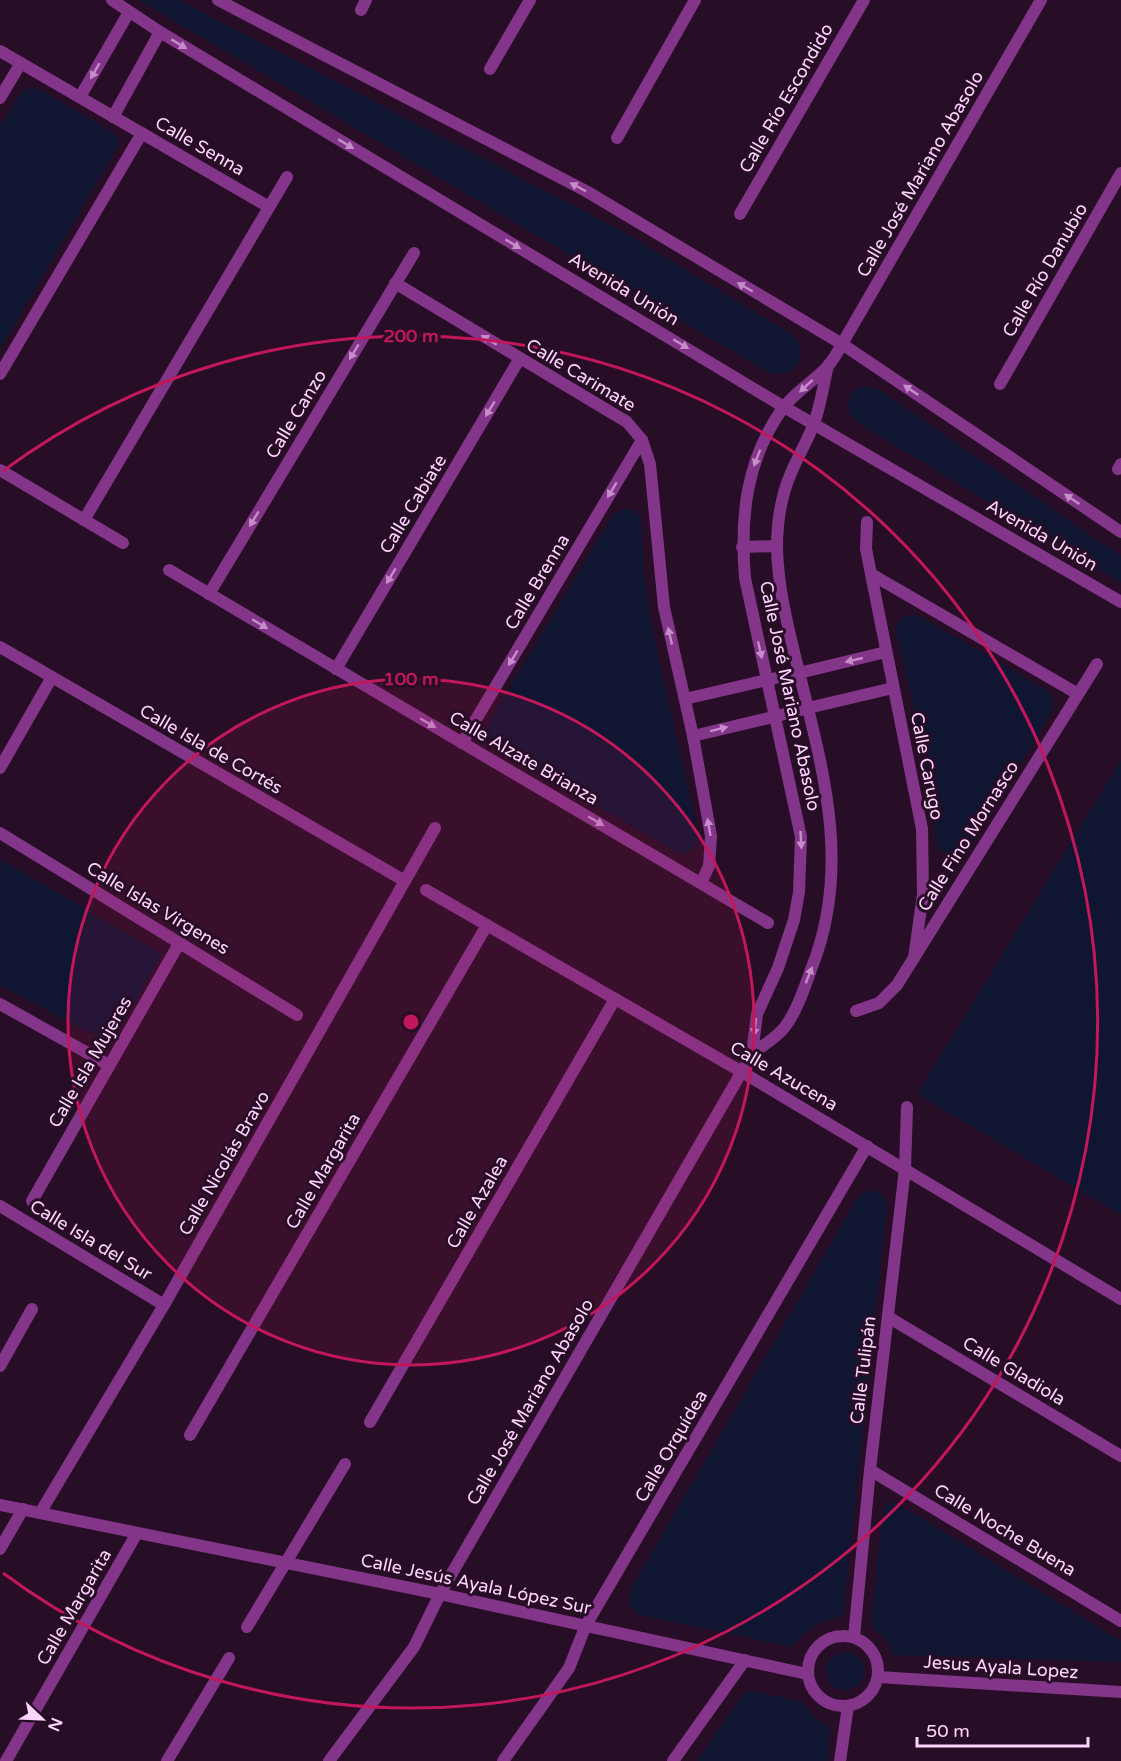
<svg xmlns="http://www.w3.org/2000/svg" width="1121" height="1761" viewBox="0 0 1121 1761" font-family="'Varela Round',sans-serif">
	<style>
		.green { fill: #101531 }
		.lines { fill: none; stroke-linecap: round; stroke-linejoin: round }
		.minor { stroke: #833589; stroke-width: 12 }
		.tertiary { stroke: #833589; stroke-width: 12 }
		.oneway { fill: #c78cca }
		.ring { fill: none; stroke: #c2185b; stroke-width: 3 }
		.labels { text-anchor: middle; stroke-width: 6; stroke-linejoin: round; paint-order: stroke }
		.street-label { font-size: 18px; fill: #ffd4ff; stroke: #270e26 }
		.centre { fill: #c2185b; stroke: #270e26; stroke-width: 3 }
		.ring-label { font-size: 18px; text-anchor: middle; font-weight: bold; fill: #c2185b; stroke: #270e26; stroke-width: 6; stroke-linejoin: round; paint-order: stroke }
	</style>
	<rect width="100%" height="100%" fill="#270e26"/>
	<g class="green">
		<path d="M 139,0 L 179,0 L 615,227 L 791,334 C 815,355 792,385 764,370 Z"/>
		<path d="M 33,88 L 41,90 L 109,130 L 118,139 L 119,144 L 0,350 L 0,126 L 22,91 L 26,89 Z"/>
		<path d="M 866,386 L 878,389 L 1121,556 L 1121,583 L 858,423 C 842,411 845,389 866,386 Z"/>
		<path d="M 624,509 L 633,510 L 641,517 L 644,579 L 655,643 L 699,837 C 698,848 690,852 680,854 L 493,746 L 488,742 C 486,733 487,727 491,719 L 614,513 Z"/>
		<path d="M 912,614 L 919,616 L 1045,689 C 1054,696 1055,702 1052,712 L 971,845 C 963,853 955,856 944,853 C 931,842 935,821 933,805 C 925,747 909,689 896,632 C 896,622 902,616 912,614 Z"/>
		<path d="M 1121,760 L 1121,1215 L 917,1094 Z"/>
		<path d="M 0,859 L 162,954 L 111,1044 L 0,985 Z"/>
		<path d="M 869,1190 L 883,1195 L 887,1205 L 843,1616 C 821,1621 806,1630 792,1647 L 636,1614 L 629,1604 L 631,1589 L 859,1195 Z"/>
		<path d="M 892,1502 L 905,1508 L 1121,1641 L 1121,1662 L 894,1655 L 886,1639 L 873,1628 L 871,1620 L 883,1511 L 887,1503 Z"/>
		<circle cx="845" cy="1671" r="19"/>
		<path d="M 750,1691 L 801,1701 L 813,1716 L 830,1727 L 828,1761 L 697,1761 L 738,1701 L 745,1693 Z"/>
	</g>
	<g class="lines">
		<g class="minor">
			<path d="M 361,10 L 366,0"/>
			<path d="M 0,51 L 269,207"/>
			<path d="M 490,69 L 530,0"/>
			<path d="M 80,97 L 129,12"/>
			<path d="M 0,98 L 21,63"/>
			<path d="M 113,117 L 160,32"/>
			<path d="M 617,138 L 695,0"/>
			<path d="M 740,214 L 864,0"/>
			<path d="M 395,283 L 627,422 L 642,440 L 650,464 L 664,607 L 693,736 L 711,836 L 709,866 L 701,883"/>
			<path d="M 842,344 L 1041,0"/>
			<path d="M 0,374 L 142,133"/>
			<path d="M 1000,384 L 1121,173"/>
			<path d="M 1118,469 L 1121,464"/>
			<path d="M 0,470 L 123,543"/>
			<path d="M 84,520 L 287,177"/>
			<path d="M 867,522 L 866,549 L 922,829 L 923,894 L 914,958"/>
			<path d="M 169,570 L 768,923"/>
			<path d="M 871,574 L 1078,694"/>
			<path d="M 209,594 L 414,253"/>
			<path d="M 0,647 L 405,881"/>
			<path d="M 336,669 L 520,358"/>
			<path d="M 799,673 L 886,652"/>
			<path d="M 685,699 L 767,680"/>
			<path d="M 808,708 L 893,688"/>
			<path d="M 693,736 L 777,716"/>
			<path d="M 462,743 L 642,440"/>
			<path d="M 0,768 L 52,677"/>
			<path d="M 0,833 L 297,1015"/>
			<path d="M 426,890 L 742,1072 L 1121,1299"/>
			<path d="M 0,1004 L 109,1065"/>
			<path d="M 856,1011 L 879,1003 L 897,985 L 1097,664"/>
			<path d="M 32,1201 L 180,942"/>
			<path d="M 0,1206 L 164,1305"/>
			<path d="M 888,1317 L 1121,1456"/>
			<path d="M 0,1366 L 32,1309"/>
			<path d="M 370,1422 L 615,999"/>
			<path d="M 190,1435 L 487,925"/>
			<path d="M 870,1470 L 1121,1621"/>
			<path d="M 0,1505 L 440,1594 L 807,1674"/>
			<path d="M 40,1513 L 164,1305 L 435,828"/>
			<path d="M 0,1549 L 23,1509"/>
			<path d="M 247,1627 L 345,1464"/>
			<circle cx="843" cy="1671" r="35"/>
			<path d="M 854,1637 L 870,1470 L 905,1169 L 907,1107"/>
			<path d="M 878,1677 L 1121,1692"/>
			<path d="M 6,1761 L 137,1533"/>
			<path d="M 167,1761 L 229,1658"/>
			<path d="M 503,1761 L 569,1668 L 586,1625 L 867,1146"/>
			<path d="M 673,1761 L 745,1660"/>
			<path d="M 840,1761 L 848,1706"/>
		</g>
		<g class="tertiary">
			<path d="M 112,0 L 160,32 L 784,407 L 1121,602"/>
			<path d="M 218,0 L 586,191 L 842,344 L 1121,532"/>
			<path d="M 742,547 L 777,546"/>
			<path d="M 767,680 L 799,673"/>
			<path d="M 777,716 L 808,708"/>
			<path d="M 752,1054 L 757,1014 L 778,968 L 794,920 L 799,892 L 801,837 L 745,578 C 740,517 746,459 783,408 C 795,392 814,381 827,367 C 833,360 838,352 842,344"/>
			<path d="M 329,1761 L 414,1647 L 440,1594 L 752,1054 C 762,1046 776,1038 784,1028 C 797,1012 805,986 812,967 C 853,863 821,763 796,660 C 787,623 778,587 777,548 C 777,523 781,496 791,473 C 798,456 808,440 814,423 C 821,405 823,385 828,366"/>
		</g>
	</g>
	<defs><path id="oneway-solid" d="M-6-.8H1V-3.2L6.5 0L1 3.2V.8H-6Z" transform="scale(1.5)"/></defs>
	<g class="oneway">
		<use href="#oneway-solid" transform="translate(179 44) rotate(31)"/>
		<use href="#oneway-solid" transform="translate(95 71) rotate(120)"/>
		<use href="#oneway-solid" transform="translate(346 144) rotate(31)"/>
		<use href="#oneway-solid" transform="translate(578 187) rotate(-152)"/>
		<use href="#oneway-solid" transform="translate(513 244) rotate(31)"/>
		<use href="#oneway-solid" transform="translate(745 287) rotate(-150)"/>
		<use href="#oneway-solid" transform="translate(489 340) rotate(-149)"/>
		<use href="#oneway-solid" transform="translate(681 344) rotate(31)"/>
		<use href="#oneway-solid" transform="translate(354 352) rotate(121)"/>
		<use href="#oneway-solid" transform="translate(806 386) rotate(137)"/>
		<use href="#oneway-solid" transform="translate(911 390) rotate(-146)"/>
		<use href="#oneway-solid" transform="translate(490 409) rotate(121)"/>
		<use href="#oneway-solid" transform="translate(757 458) rotate(111)"/>
		<use href="#oneway-solid" transform="translate(612 490) rotate(121)"/>
		<use href="#oneway-solid" transform="translate(1072 499) rotate(-146)"/>
		<use href="#oneway-solid" transform="translate(254 519) rotate(121)"/>
		<use href="#oneway-solid" transform="translate(391 576) rotate(121)"/>
		<use href="#oneway-solid" transform="translate(260 624) rotate(31)"/>
		<use href="#oneway-solid" transform="translate(670 636) rotate(-103)"/>
		<use href="#oneway-solid" transform="translate(760 650) rotate(77)"/>
		<use href="#oneway-solid" transform="translate(513 658) rotate(121)"/>
		<use href="#oneway-solid" transform="translate(854 660) rotate(167)"/>
		<use href="#oneway-solid" transform="translate(428 723) rotate(30)"/>
		<use href="#oneway-solid" transform="translate(719 729) rotate(-14)"/>
		<use href="#oneway-solid" transform="translate(596 821) rotate(30)"/>
		<use href="#oneway-solid" transform="translate(709 827) rotate(-100)"/>
		<use href="#oneway-solid" transform="translate(801 840) rotate(87)"/>
		<use href="#oneway-solid" transform="translate(809 975) rotate(-69)"/>
		<use href="#oneway-solid" transform="translate(755 1027) rotate(97)"/>
	</g>
	<circle cx="411" cy="1022" r="343" fill="#c2185b" fill-opacity=".12"/>
	<g class="ring">
		<circle cx="411" cy="1022" r="343"/>
		<path d="M3 471A686 686 0 1 1 3 1573"/>
	</g>
	<g class="labels">
		<g class="street-label">
			<text transform="translate(786 98) rotate(-60)" y="6">Calle Río Escondido</text>
			<text transform="translate(200 146) rotate(30)" y="6">Calle Senna</text>
			<text transform="translate(920 174) rotate(-60)" y="6">Calle José Mariano Abasolo</text>
			<text transform="translate(1045 270) rotate(-60)" y="6">Calle Río Danubio</text>
			<text transform="translate(624 289) rotate(31)" y="6">Avenida Unión</text>
			<text transform="translate(581 375) rotate(31)" y="6">Calle Carimate</text>
			<text transform="translate(296 414) rotate(-59)" y="6">Calle Canzo</text>
			<text transform="translate(413 504) rotate(-59)" y="6">Calle Cabiate</text>
			<text transform="translate(1042 535) rotate(30)" y="6">Avenida Unión</text>
			<text transform="translate(537 582) rotate(-59)" y="6">Calle Brenna</text>
			<text transform="translate(790 696) rotate(78)" y="6">Calle José Mariano Abasolo</text>
			<text transform="translate(211 749) rotate(30)" y="6">Calle Isla de Cortés</text>
			<text transform="translate(524 758) rotate(30)" y="6">Calle Alzate Brianza</text>
			<text transform="translate(927 766) rotate(79)" y="6">Calle Carugo</text>
			<text transform="translate(968 836) rotate(-58)" y="6">Calle Fino Mornasco</text>
			<text transform="translate(158 908) rotate(31)" y="6">Calle Islas Vírgenes</text>
			<text transform="translate(90 1062) rotate(-60)" y="6">Calle Isla Mujeres</text>
			<text transform="translate(784 1076) rotate(30)" y="6">Calle Azucena</text>
			<text transform="translate(224 1163) rotate(-60)" y="6">Calle Nicolás Bravo</text>
			<text transform="translate(323 1171) rotate(-60)" y="6">Calle Margarita</text>
			<text transform="translate(477 1202) rotate(-60)" y="6">Calle Azalea</text>
			<text transform="translate(91 1240) rotate(31)" y="6">Calle Isla del Sur</text>
			<text transform="translate(863 1370) rotate(-83)" y="6">Calle Tulipán</text>
			<text transform="translate(1014 1371) rotate(31)" y="6">Calle Gladiola</text>
			<text transform="translate(530 1402) rotate(-60)" y="6">Calle José Mariano Abasolo</text>
			<text transform="translate(671 1446) rotate(-60)" y="6">Calle Orquídea</text>
			<text transform="translate(1005 1530) rotate(31)" y="6">Calle Noche Buena</text>
			<text transform="translate(476 1584) rotate(12)" y="6">Calle Jesús Ayala López Sur</text>
			<text transform="translate(74 1607) rotate(-60)" y="6">Calle Margarita</text>
			<text transform="translate(1001 1667) rotate(4)" y="6">Jesus Ayala Lopez</text>
		</g>
	</g>
	<circle cx="411" cy="1022" r="9" class="centre"/>
	<g class="ring-label">
		<text x="411" y="342">200 m</text>
		<text x="411" y="685">100 m</text>
	</g>
	<g transform="translate(42 1719) rotate(113)" stroke="#270e26" stroke-width="4.5" paint-order="stroke">
	<path d="M0-4.5L10 22L0 15L-10 22Z" fill="#ffd4ff"/>
	<text y="-9" font-size="16" font-weight="bold" text-anchor="middle" fill="#ffd4ff">N</text>
	</g>
	<path d="M917 1737v9h171v-9" fill="none" stroke="#ffd4ff" stroke-width="3"/>
	<text x="926" y="1737" font-size="18" fill="#ffd4ff" stroke="#270e26" stroke-width="4.5" paint-order="stroke">50 m</text>
</svg>
